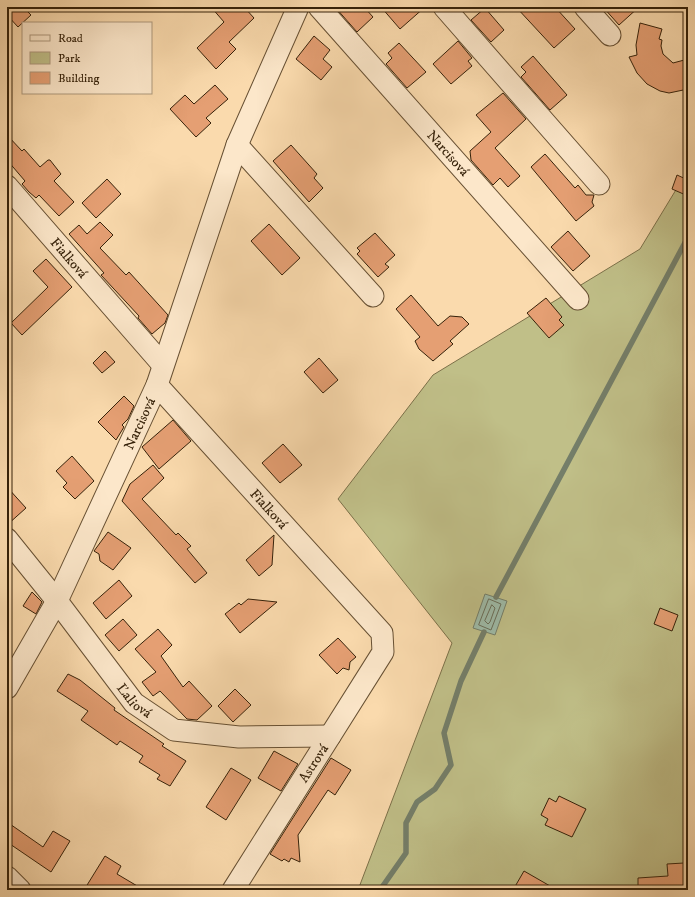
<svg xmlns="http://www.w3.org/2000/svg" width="695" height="897" viewBox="0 0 695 897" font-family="'IM FELL DW Pica',serif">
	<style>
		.green { fill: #c0bf88; stroke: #7b7049 }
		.water { fill: #9ebba8; stroke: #747e69 }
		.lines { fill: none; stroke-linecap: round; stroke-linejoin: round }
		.shore { stroke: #6a6e59; stroke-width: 1 }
		.stream { stroke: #747e69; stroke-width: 5.5 }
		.building { fill: #e59f73; stroke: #36220a }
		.street-casing { stroke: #675033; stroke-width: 23 }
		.street { stroke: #fce7ca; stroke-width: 21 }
		.labels { text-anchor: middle; stroke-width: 4; stroke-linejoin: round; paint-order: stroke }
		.street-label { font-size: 14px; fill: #36220a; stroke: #fce7ca }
	</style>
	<rect width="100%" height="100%" fill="#fadaad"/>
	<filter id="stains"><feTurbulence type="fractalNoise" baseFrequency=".005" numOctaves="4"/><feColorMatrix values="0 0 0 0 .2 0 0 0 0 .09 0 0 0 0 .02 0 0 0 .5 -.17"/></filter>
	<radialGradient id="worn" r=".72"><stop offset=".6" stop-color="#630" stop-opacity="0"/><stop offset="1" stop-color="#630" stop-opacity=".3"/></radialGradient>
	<path class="green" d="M 688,170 L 688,890 L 358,890 L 452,643 L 338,499 L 433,375 L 640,249 Z"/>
	<path class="water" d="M 485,594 L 507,601 L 495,635 L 473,628 Z"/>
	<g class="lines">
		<g class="shore">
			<path d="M 489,599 L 501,604 L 491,630 L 479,625 Z"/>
			<path d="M 492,605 L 495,608 L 490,622 L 488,624 L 485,621 Z"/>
		</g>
		<g class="stream">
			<path d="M 496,597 L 688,237"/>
			<path d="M 380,890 L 406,853 L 406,823 L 417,802 L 435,789 L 451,765 L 444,733 L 461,681 L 484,632"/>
		</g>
	</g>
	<g class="building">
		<path d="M 7,7 L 23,7 L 31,15 L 18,27 L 7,15 Z"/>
		<path d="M 211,7 L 244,7 L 254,18 L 229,42 L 236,49 L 216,69 L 197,48 L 224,22 Z"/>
		<path d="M 335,7 L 364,7 L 373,17 L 357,32 Z"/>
		<path d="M 381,7 L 425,7 L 400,29 Z"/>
		<path d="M 516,7 L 555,7 L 575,29 L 554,48 Z"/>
		<path d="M 603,7 L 639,7 L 619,25 Z"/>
		<path d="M 485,8 L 504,30 L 491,42 L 471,20 Z"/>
		<path d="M 640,23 L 662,29 L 659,39 L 662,40 L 661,46 L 663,54 L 673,63 L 688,59 L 688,89 L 669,93 L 660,91 L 647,84 L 637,73 L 629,57 L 637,55 L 636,45 Z"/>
		<path d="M 314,36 L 330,50 L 323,59 L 332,67 L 321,80 L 296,59 Z"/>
		<path d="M 458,41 L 472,58 L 468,61 L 472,66 L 451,84 L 433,64 Z"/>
		<path d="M 399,43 L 426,72 L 407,88 L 386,64 L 392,58 L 388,53 Z"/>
		<path d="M 533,56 L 567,95 L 550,110 L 521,77 L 526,72 L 521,67 Z"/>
		<path d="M 215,85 L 228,99 L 206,118 L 211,123 L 196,137 L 170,109 L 185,95 L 194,104 Z"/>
		<path d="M 503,93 L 526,119 L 495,148 L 520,176 L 508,187 L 500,178 L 493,185 L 471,160 L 470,151 L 491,132 L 476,115 Z"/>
		<path d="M 7,135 L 22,151 L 24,149 L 40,167 L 48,160 L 50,160 L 61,174 L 54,181 L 74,202 L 59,216 L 39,195 L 36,198 L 29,192 L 22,184 L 25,181 L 7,160 Z"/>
		<path d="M 291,145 L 317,174 L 314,178 L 323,188 L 309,202 L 273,161 Z"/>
		<path d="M 545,154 L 575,188 L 578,185 L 586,195 L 594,195 L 592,202 L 594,206 L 576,221 L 531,167 Z"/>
		<path d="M 677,175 L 688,180 L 688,196 L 672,189 Z"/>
		<path d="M 107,179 L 121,194 L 96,218 L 82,203 Z"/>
		<path d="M 100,222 L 113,235 L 100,248 L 126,275 L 129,272 L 168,315 L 165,323 L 152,334 L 138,318 L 139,316 L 101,275 L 104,273 L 69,234 L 79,225 L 87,234 Z"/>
		<path d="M 269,224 L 300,258 L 282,275 L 251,241 Z"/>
		<path d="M 568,231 L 590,256 L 573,271 L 551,247 Z"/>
		<path d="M 375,233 L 395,255 L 385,264 L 389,267 L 378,277 L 357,254 L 360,251 L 357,248 Z"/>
		<path d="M 46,259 L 72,287 L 22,335 L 11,323 L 48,287 L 33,271 Z"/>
		<path d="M 411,295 L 438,326 L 450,316 L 462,317 L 469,324 L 450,341 L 453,344 L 433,361 L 419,349 L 415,341 L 420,337 L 396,309 Z"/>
		<path d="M 546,298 L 562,317 L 559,320 L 564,325 L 549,338 L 527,313 Z"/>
		<path d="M 105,351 L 115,362 L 102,373 L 93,363 Z"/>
		<path d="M 319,358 L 338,380 L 323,393 L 304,372 Z"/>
		<path d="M 124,396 L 134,406 L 128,419 L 122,425 L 124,427 L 116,440 L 98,422 Z"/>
		<path d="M 173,420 L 191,441 L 159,469 L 142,447 Z"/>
		<path d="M 283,444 L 302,465 L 280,483 L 262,463 Z"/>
		<path d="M 72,456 L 94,481 L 75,499 L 63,487 L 67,483 L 56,471 Z"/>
		<path d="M 153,465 L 164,478 L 142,499 L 176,535 L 178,533 L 191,546 L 187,549 L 207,573 L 195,583 L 122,501 L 130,484 Z"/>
		<path d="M 7,487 L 26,508 L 7,525 Z"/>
		<path d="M 108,532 L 131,548 L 113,570 L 100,561 L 99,554 L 94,551 Z"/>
		<path d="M 274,535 L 272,565 L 259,576 L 246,560 Z"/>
		<path d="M 119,580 L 132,596 L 106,619 L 93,603 Z"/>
		<path d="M 32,592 L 42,602 L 36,614 L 23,606 Z"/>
		<path d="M 248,599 L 277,602 L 240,633 L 225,614 L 239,603 L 241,605 Z"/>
		<path d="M 660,608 L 678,615 L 672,631 L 654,624 Z"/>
		<path d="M 123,619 L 137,635 L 119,651 L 105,635 Z"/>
		<path d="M 158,629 L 172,645 L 161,656 L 183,687 L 189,681 L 212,706 L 197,720 L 187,719 L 160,691 L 153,696 L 142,682 L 156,672 L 135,649 Z"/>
		<path d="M 338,638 L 356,657 L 350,662 L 349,670 L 343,668 L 337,674 L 319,655 Z"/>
		<path d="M 68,674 L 80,680 L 115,708 L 114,710 L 164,744 L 162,746 L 186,761 L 170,786 L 157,779 L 160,775 L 139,762 L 143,756 L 120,741 L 117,745 L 81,720 L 88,711 L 57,691 Z"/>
		<path d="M 235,689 L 251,705 L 233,722 L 218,706 Z"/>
		<path d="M 274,751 L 298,764 L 281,791 L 258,778 Z"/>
		<path d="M 331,758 L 351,770 L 335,795 L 328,790 L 298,835 L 300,862 L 291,858 L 289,862 L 284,859 L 282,861 L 270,854 Z"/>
		<path d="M 231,768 L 251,780 L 226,820 L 206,807 Z"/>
		<path d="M 559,796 L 586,809 L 572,837 L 545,825 L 548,819 L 541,815 L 549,798 L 556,802 Z"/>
		<path d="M 7,822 L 43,847 L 53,831 L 70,841 L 51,872 L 7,842 Z"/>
		<path d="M 105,856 L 121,866 L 117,874 L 144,890 L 84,890 Z"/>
		<path d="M 684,863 L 686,890 L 638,890 L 638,878 L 668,876 L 667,864 Z"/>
		<path d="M 524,871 L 557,890 L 513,890 Z"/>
	</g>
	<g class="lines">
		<defs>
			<g id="street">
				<path id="s1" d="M 319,7 L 578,299"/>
				<path d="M 444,7 L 599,184"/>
				<path d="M 585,7 L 610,35"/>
				<path d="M 237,145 L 373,296"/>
				<path id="s2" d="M 7,186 L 163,365"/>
				<path id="s3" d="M 157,385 L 382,633 L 383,652 L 233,890"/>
				<path id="s4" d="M 7,539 L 57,601 L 134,703 L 174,730 L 239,737 L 330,736"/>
				<path id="s5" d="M 7,688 L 57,601 L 157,385 L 237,145 L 298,7"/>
				<path d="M 7,877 L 20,890"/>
			</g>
		</defs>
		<use href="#street" class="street-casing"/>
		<use href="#street" class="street"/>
	</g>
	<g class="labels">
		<g class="street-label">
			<text dy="5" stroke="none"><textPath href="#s1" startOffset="195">Narcisová</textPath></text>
			<text dy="5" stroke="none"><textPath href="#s2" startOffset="95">Fialková</textPath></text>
			<text dy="5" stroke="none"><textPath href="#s5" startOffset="296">Narcisová</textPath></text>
			<text dy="5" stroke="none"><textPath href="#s3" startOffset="167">Fialková</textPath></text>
			<text dy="5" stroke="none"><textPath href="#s4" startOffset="206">Ľaliová</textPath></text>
			<text transform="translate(313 763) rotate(-57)" y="5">Astrová</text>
		</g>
	</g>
	<rect width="695" height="897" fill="none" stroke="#fadaad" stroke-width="24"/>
	<rect x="8" y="8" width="679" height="881" fill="none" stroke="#36220a" stroke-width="2"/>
	<rect x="12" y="12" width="671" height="873" fill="none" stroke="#36220a"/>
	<rect x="22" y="22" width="130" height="72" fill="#fce7ca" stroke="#ad987d"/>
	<rect x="30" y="35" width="20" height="6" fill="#fce7ca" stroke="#ad987d"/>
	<text x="58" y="42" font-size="12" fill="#36220a">Road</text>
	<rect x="30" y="52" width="20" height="12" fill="#c0bf88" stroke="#ad987d"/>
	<text x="58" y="62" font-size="12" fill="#36220a">Park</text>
	<rect x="30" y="72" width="20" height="12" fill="#e59f73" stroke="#ad987d"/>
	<text x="58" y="82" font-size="12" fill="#36220a">Building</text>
	<rect width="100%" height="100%" filter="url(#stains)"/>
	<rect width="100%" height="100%" fill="url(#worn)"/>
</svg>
